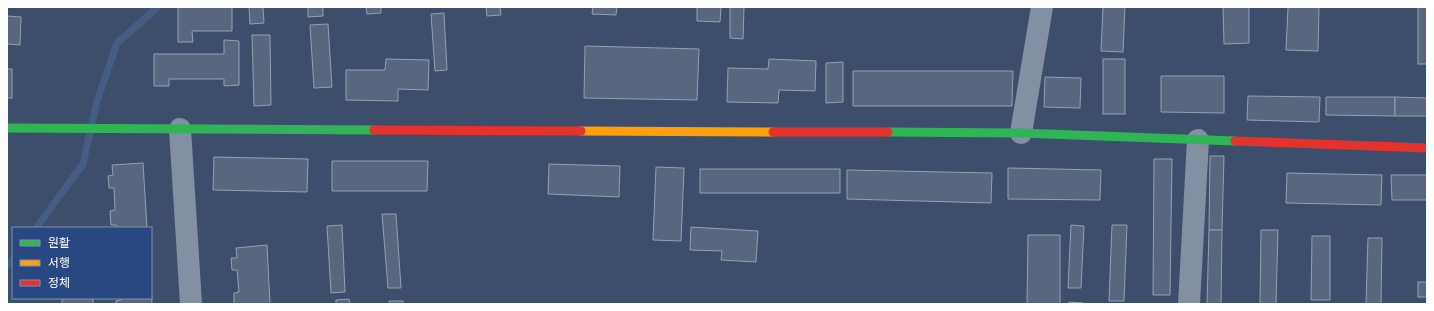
<svg xmlns="http://www.w3.org/2000/svg" width="1434" height="311" viewBox="0 0 1434 311" font-family="Overpass,'Noto Sans KR',sans-serif">
	<style>
		.lines { fill: none; stroke-linecap: round; stroke-linejoin: round }
		.stream { stroke: #455c84; stroke-width: 7 }
		.building { fill: #58667f; stroke: #96a0b2 }
		.street { stroke: #838fa3; stroke-width: 22 }
		.fast { stroke: #30b455; stroke-width: 9 }
		.slow { stroke: #ff9f0a; stroke-width: 9 }
		.jam { stroke: #e5322d; stroke-width: 9 }
	</style>
	<rect width="100%" height="100%" fill="#3d4e6d"/>
	<g class="lines">
		<g class="stream">
			<path d="M 36,228 L 83,164 L 97,101 L 117,43 L 158,7"/>
			<path d="M 7,266 L 13,259"/>
		</g>
	</g>
	<g class="building">
		<path d="M 178,7 L 232,7 L 232,31 L 192,31 L 193,42 L 178,42 Z"/>
		<path d="M 249,7 L 263,7 L 264,23 L 250,24 Z"/>
		<path d="M 308,7 L 323,7 L 323,16 L 308,17 Z"/>
		<path d="M 366,7 L 381,7 L 381,13 L 367,14 Z"/>
		<path d="M 486,7 L 500,7 L 501,15 L 487,16 Z"/>
		<path d="M 593,7 L 617,7 L 616,15 L 592,14 Z"/>
		<path d="M 697,7 L 721,7 L 720,22 L 697,21 Z"/>
		<path d="M 730,7 L 744,7 L 743,39 L 730,38 Z"/>
		<path d="M 1103,7 L 1125,7 L 1123,52 L 1101,51 Z"/>
		<path d="M 1223,7 L 1249,7 L 1249,43 L 1224,44 Z"/>
		<path d="M 1288,7 L 1319,7 L 1318,51 L 1286,50 Z"/>
		<rect x="1418" y="7" width="9" height="57"/>
		<path d="M 444,13 L 447,70 L 435,71 L 431,14 Z"/>
		<path d="M 7,16 L 21,17 L 20,45 L 7,44 Z"/>
		<path d="M 328,24 L 332,87 L 314,88 L 310,25 Z"/>
		<path d="M 252,35 L 270,35 L 271,105 L 254,106 Z"/>
		<path d="M 224,40 L 239,41 L 239,85 L 224,86 L 224,79 L 169,79 L 169,86 L 154,86 L 154,54 L 224,54 Z"/>
		<path d="M 585,46 L 699,49 L 697,100 L 584,98 Z"/>
		<path d="M 386,59 L 429,60 L 428,90 L 398,89 L 398,101 L 346,100 L 346,70 L 385,70 Z"/>
		<path d="M 769,59 L 816,61 L 815,91 L 779,90 L 778,103 L 727,102 L 728,68 L 768,69 Z"/>
		<rect x="1103" y="59" width="22" height="55"/>
		<path d="M 843,62 L 843,102 L 826,103 L 826,63 Z"/>
		<rect x="7" y="69" width="5" height="29"/>
		<path d="M 853,71 L 1013,71 L 1012,106 L 853,106 Z"/>
		<path d="M 1161,76 L 1224,76 L 1224,113 L 1161,112 Z"/>
		<path d="M 1045,77 L 1081,78 L 1080,108 L 1044,107 Z"/>
		<path d="M 1248,96 L 1320,97 L 1319,122 L 1247,120 Z"/>
		<path d="M 1326,97 L 1395,97 L 1395,116 L 1326,115 Z"/>
		<path d="M 1395,97 L 1427,98 L 1427,116 L 1395,116 Z"/>
		<path d="M 1210,156 L 1224,156 L 1222,230 L 1209,230 Z"/>
		<path d="M 214,157 L 308,159 L 307,192 L 213,190 Z"/>
		<path d="M 1154,159 L 1172,159 L 1170,295 L 1153,295 Z"/>
		<path d="M 332,161 L 428,161 L 427,191 L 332,191 Z"/>
		<path d="M 143,163 L 147,228 L 116,228 L 116,225 L 111,225 L 110,211 L 115,210 L 114,188 L 109,188 L 108,176 L 113,175 L 112,165 Z"/>
		<path d="M 549,164 L 620,166 L 619,197 L 548,194 Z"/>
		<path d="M 656,167 L 684,168 L 681,241 L 653,240 Z"/>
		<path d="M 1008,168 L 1101,170 L 1100,200 L 1008,199 Z"/>
		<rect x="700" y="169" width="140" height="24"/>
		<path d="M 847,170 L 992,173 L 991,203 L 847,199 Z"/>
		<path d="M 1287,173 L 1382,175 L 1381,205 L 1286,203 Z"/>
		<path d="M 1391,175 L 1427,175 L 1427,200 L 1392,200 Z"/>
		<path d="M 382,214 L 396,214 L 401,288 L 388,288 Z"/>
		<path d="M 342,225 L 345,292 L 331,293 L 327,226 Z"/>
		<path d="M 1071,225 L 1084,226 L 1081,288 L 1068,288 Z"/>
		<path d="M 1112,225 L 1127,225 L 1124,301 L 1109,301 Z"/>
		<path d="M 691,227 L 758,231 L 756,262 L 721,260 L 722,251 L 690,250 Z"/>
		<path d="M 1209,230 L 1222,230 L 1221,304 L 1207,304 Z"/>
		<path d="M 1261,230 L 1278,230 L 1276,304 L 1260,304 Z"/>
		<path d="M 1028,235 L 1060,235 L 1060,304 L 1027,304 Z"/>
		<path d="M 1312,236 L 1330,236 L 1330,300 L 1311,300 Z"/>
		<path d="M 1368,238 L 1382,238 L 1381,304 L 1366,304 Z"/>
		<path d="M 267,245 L 270,304 L 234,304 L 234,293 L 239,292 L 237,270 L 232,270 L 231,258 L 237,258 L 236,248 Z"/>
		<rect x="1418" y="282" width="9" height="15"/>
		<path d="M 151,285 L 152,304 L 116,304 L 116,301 L 121,300 L 121,298 L 151,298 Z"/>
		<rect x="62" y="298" width="31" height="6"/>
		<path d="M 349,299 L 350,304 L 336,304 L 336,300 Z"/>
		<path d="M 389,301 L 403,301 L 403,304 L 390,304 Z"/>
		<path d="M 1069,302 L 1083,303 L 1082,304 L 1069,304 Z"/>
	</g>
	<g class="lines">
		<g class="street">
			<path d="M 180,129 L 191,304"/>
			<path d="M 1021,133 L 1042,7"/>
			<path d="M 1189,304 L 1198,140"/>
		</g>
		<g class="fast">
			<path d="M 7,128 L 374,130"/>
			<path d="M 888,132 L 1021,133 L 1235,141"/>
		</g>
		<path class="slow" d="M 581,131 L 773,132"/>
		<g class="jam">
			<path d="M 374,130 L 581,131"/>
			<path d="M 773,132 L 888,132"/>
			<path d="M 1235,141 L 1427,148"/>
		</g>
	</g>
	<rect width="1434" height="311" fill="none" stroke="#ffffff" stroke-width="16"/>
	<rect x="12" y="227" width="140" height="72" fill="#294881" stroke="#7f91b3"/>
	<rect x="20" y="240" width="20" height="6" fill="#30b455" stroke="#7f91b3"/>
	<text x="48" y="247" font-size="12" fill="#ffffff">원활</text>
	<rect x="20" y="260" width="20" height="6" fill="#ff9f0a" stroke="#7f91b3"/>
	<text x="48" y="267" font-size="12" fill="#ffffff">서행</text>
	<rect x="20" y="280" width="20" height="6" fill="#e5322d" stroke="#7f91b3"/>
	<text x="48" y="287" font-size="12" fill="#ffffff">정체</text>
</svg>
